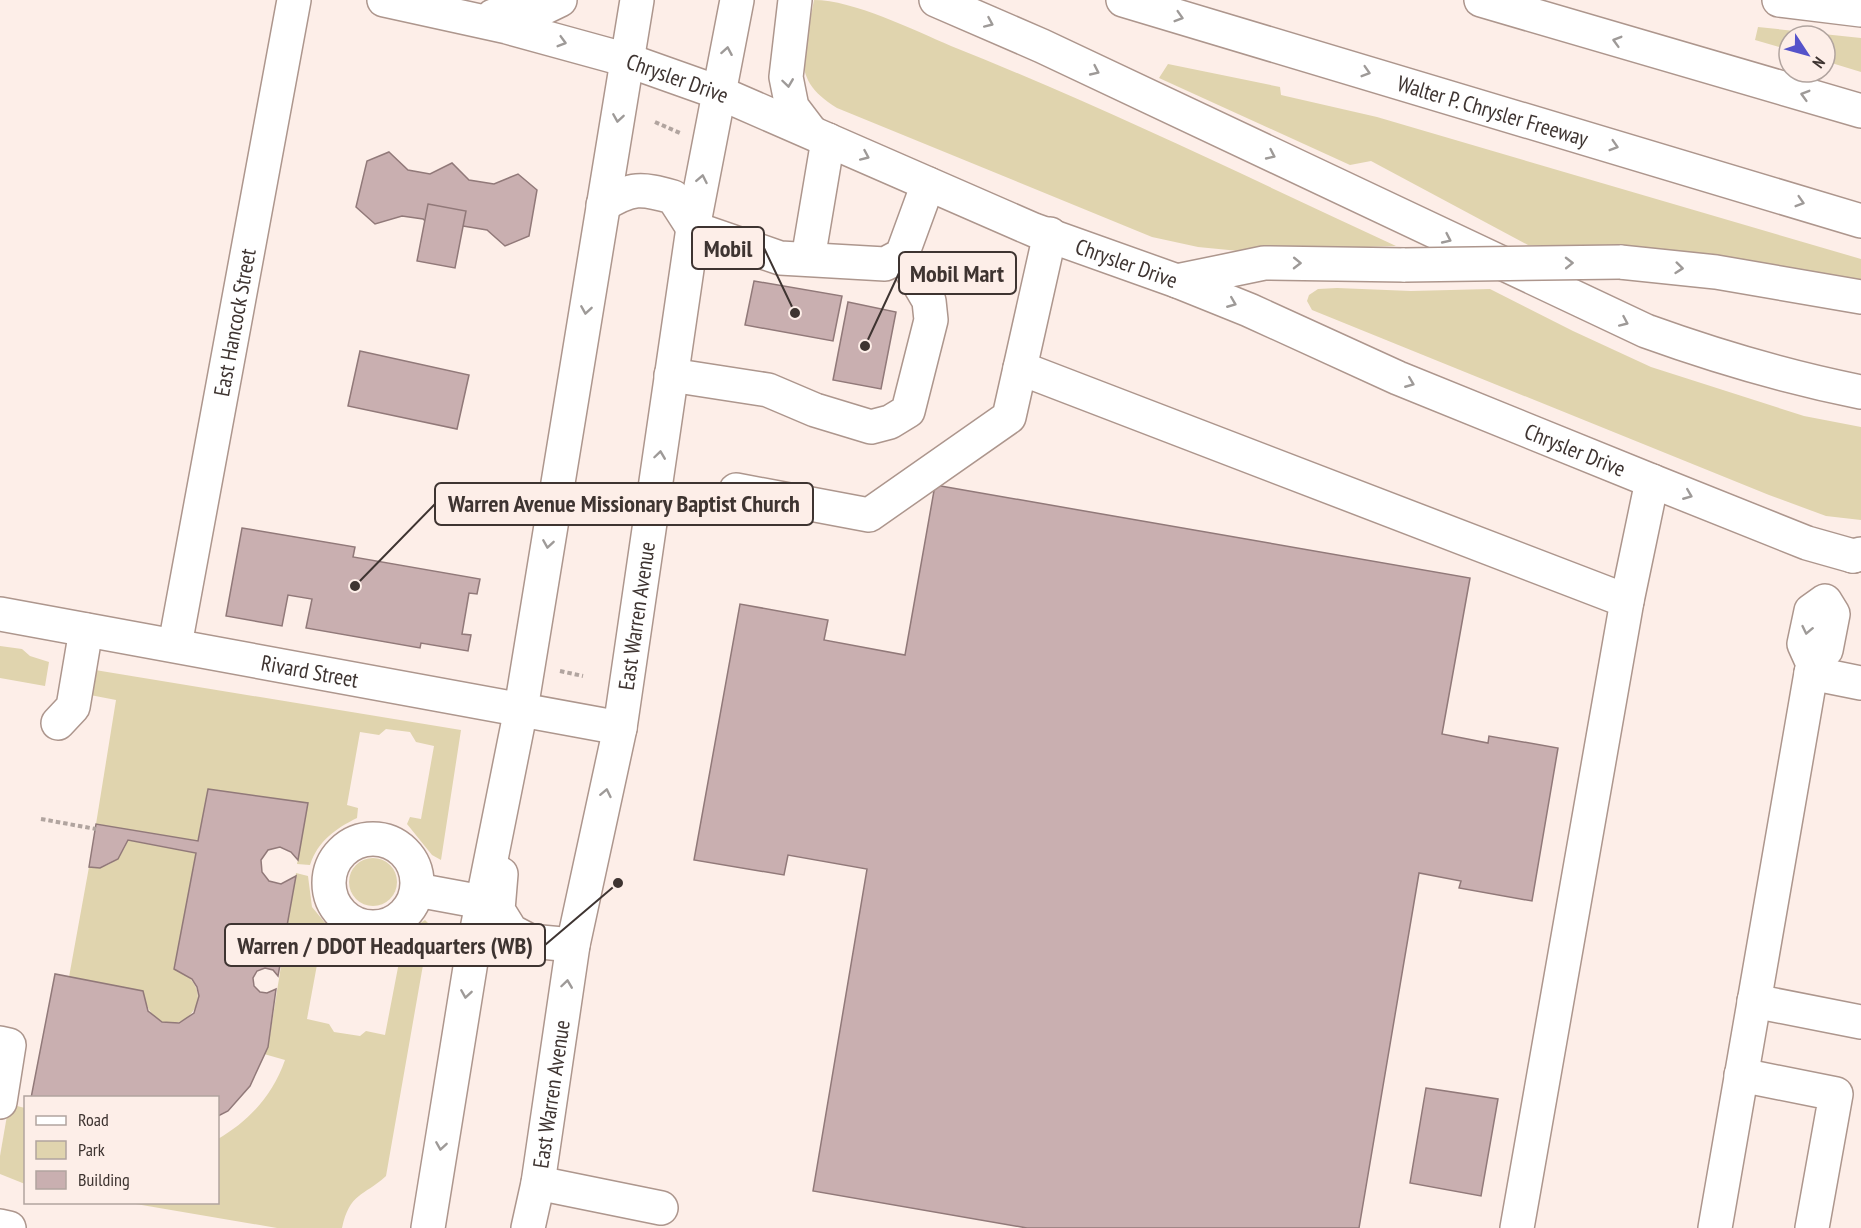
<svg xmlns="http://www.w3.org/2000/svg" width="1861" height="1228" viewBox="0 0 1861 1228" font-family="'PT Sans Narrow',sans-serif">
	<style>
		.green { fill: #e0d4ae }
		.building { fill: #c9afb0; stroke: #917979; stroke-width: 1.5 }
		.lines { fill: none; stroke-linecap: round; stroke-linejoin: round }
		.minor-casing { stroke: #ad968d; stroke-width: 36 }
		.major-casing { stroke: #ad968d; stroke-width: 36 }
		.highway-casing { stroke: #ad968d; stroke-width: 36 }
		.path { stroke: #b1a49f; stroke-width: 4; stroke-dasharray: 4.5 3; stroke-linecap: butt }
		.minor { stroke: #fff; stroke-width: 33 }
		.major { stroke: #fff; stroke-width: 33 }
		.highway { stroke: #fff; stroke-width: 33 }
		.highway-bridge-casing { stroke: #ad968d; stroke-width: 36; stroke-linecap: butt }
		.highway-bridge { stroke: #fff; stroke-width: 33 }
		.oneway { stroke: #9e9a98 }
		.labels { text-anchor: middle; stroke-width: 4.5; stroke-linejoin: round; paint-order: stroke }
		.street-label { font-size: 22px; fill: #3e3431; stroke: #fdeee8 }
		.leader { fill: none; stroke: #3e3431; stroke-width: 2 }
		.callout-dot { fill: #3e3431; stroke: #fdeee8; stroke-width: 2 }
		.callout { fill: #fdeee8; stroke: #3e3431; stroke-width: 2 }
		.callout-label { font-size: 24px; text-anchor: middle; font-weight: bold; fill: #3e3431 }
	</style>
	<rect width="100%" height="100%" fill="#fdeee8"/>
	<g class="green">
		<path d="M 814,0 C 853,0 914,30 951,46 C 1102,106 1249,178 1396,246 L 1239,251 L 1198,247 L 1152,237 L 837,108 C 787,77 805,50 814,0 Z"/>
		<path d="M 1758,27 L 1861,38 L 1861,72 L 1825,61 L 1825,36 L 1789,36 L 1789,50 L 1755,40 Z"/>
		<path d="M 1168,64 L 1280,87 L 1281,95 L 1377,117 L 1861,259 L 1861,282 L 1664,249 L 1528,245 L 1371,161 L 1350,165 L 1159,78 Z"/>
		<path d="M 1337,288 L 1411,291 L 1490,289 L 1573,331 L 1651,367 L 1804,416 L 1861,427 L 1861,520 L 1826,516 L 1769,495 L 1312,310 L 1307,301 L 1309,295 L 1318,289 Z"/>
		<path d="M 0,646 L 22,649 L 30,656 L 49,662 L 45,686 L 0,678 Z"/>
		<path d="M 89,669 L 461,730 L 441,860 L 432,855 L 407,824 L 410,817 L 421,819 L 434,746 L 416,742 L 410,732 L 386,729 L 379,735 L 360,732 L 347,805 L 358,808 L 357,818 C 335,829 318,841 310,865 L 297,864 L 308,804 L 208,789 L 198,841 L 96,824 L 116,700 L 85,694 Z"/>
		<path d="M 128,840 L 196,853 L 185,974 C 227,1007 154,1057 143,991 L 69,977 L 89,867 C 110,869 121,859 128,840 Z"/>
		<circle cx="373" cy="882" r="24"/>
		<path d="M 296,873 L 308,876 L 312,907 L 336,936 L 333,945 L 321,943 L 307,1019 L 329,1024 L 334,1032 L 360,1036 L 366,1031 L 385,1035 L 400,957 L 389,954 L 392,942 L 425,920 L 430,925 L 386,1176 C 363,1197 350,1192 342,1228 L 277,1228 L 130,1203 L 218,1202 L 218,1139 C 249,1121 273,1095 285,1060 L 264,1054 L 268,1047 Z"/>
		<path d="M 9,1104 L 25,1108 L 25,1184 L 0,1174 L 0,1156 Z"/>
	</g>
	<g class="building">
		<path d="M 389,152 L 408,170 L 430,174 L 452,163 L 469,180 L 494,184 L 518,174 L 537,190 L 529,236 L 505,246 L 487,230 L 463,226 L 440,235 L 423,219 L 402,216 L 375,224 L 356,207 L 367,161 Z"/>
		<path d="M 428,204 L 466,211 L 455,268 L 417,261 Z"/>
		<path d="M 754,281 L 842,296 L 833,341 L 745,325 Z"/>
		<path d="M 848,302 L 896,312 L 881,389 L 833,380 Z"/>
		<path d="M 360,351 L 469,375 L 457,429 L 348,406 Z"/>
		<path d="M 935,485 L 1470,578 L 1442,734 L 1488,743 L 1489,736 L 1558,748 L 1532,901 L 1459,888 L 1461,881 L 1419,873 L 1359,1228 L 1027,1228 L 813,1191 L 867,869 L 788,855 L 784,875 L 694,860 L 740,604 L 828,620 L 824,640 L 905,655 Z"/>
		<path d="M 242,528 L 355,547 L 353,557 L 480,579 L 477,594 L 469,593 L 462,634 L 471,635 L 468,651 L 421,643 L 420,648 L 306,628 L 312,599 L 288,595 L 282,626 L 226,616 Z"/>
		<path d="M 208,789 L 308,803 L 298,860 L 291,852 L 280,847 L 268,850 L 261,860 L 262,872 L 269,881 L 281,884 L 296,876 L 278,976 L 273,970 L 265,968 L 257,971 L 253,978 L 254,986 L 260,992 L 267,993 L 276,989 L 268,1047 L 250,1086 L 228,1111 L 218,1116 L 218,1098 L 31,1098 L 55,974 L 143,991 L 148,1011 L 162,1022 L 179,1023 L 194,1013 L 199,996 L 197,987 L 192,979 L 174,969 L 196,853 L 128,840 L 118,859 L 100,868 L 89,867 L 96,824 L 198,841 Z"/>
		<path d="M 1426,1088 L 1498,1099 L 1481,1196 L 1410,1183 Z"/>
	</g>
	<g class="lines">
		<defs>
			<g id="minor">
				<path d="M 693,228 L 780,258 L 885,264 L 902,255 L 928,184"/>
				<path d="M 1050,234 L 1020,368 L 1627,601"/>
				<path d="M 808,259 L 828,140"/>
				<path d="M 671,375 L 768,390 L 815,410 L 871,427 L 890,422 L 908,411 L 931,320 L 929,301 L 902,255"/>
				<path d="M 736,490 L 869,515 L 1009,417 L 1020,368"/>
				<path id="s1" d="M 0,614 L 620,728"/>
				<path id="s2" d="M 175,645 L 294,0"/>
				<path d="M 1811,673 L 1861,683"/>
				<path d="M 58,723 L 73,707 L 86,630"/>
				<circle cx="373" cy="883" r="44"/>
				<path d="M 417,890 L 482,902"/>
				<path d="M 1754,1001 L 1861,1022"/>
				<path d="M 0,1043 L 9,1045 L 0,1102"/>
				<path d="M 1741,1075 L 1836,1094 L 1812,1228"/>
				<path d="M 538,1183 L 661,1208"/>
				<path d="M 0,1226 L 9,1228"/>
				<path d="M 1517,1228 L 1627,601 L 1652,481"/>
				<path d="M 1715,1228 L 1811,673 L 1813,664 L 1826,650 L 1833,614 L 1825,601 L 1811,611 L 1804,644 L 1813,664"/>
			</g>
			<g id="major">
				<path id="s3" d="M 384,0 L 507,27 L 627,60 L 720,93 L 1034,230 L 1177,281 L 1249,310 L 1398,378 L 1652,481 L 1807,543 L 1853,556"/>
				<path d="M 795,0 L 786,77 L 792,107 L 811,132"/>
				<path d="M 493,16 L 529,15 L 560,0"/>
				<path d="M 603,205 C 632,187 641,188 673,197 L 693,228"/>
				<path d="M 501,874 L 498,910 L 511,931 L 530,941 L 573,945"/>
				<path d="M 428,1228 L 473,949 L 521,709 L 637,0"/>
				<path id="s4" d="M 528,1228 L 538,1183 L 573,945 L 620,728 L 693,228 L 737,0"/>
			</g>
			<g id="highway">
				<path d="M 936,0 L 1042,46 L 1646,331 C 1718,357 1786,377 1861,392"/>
				<path id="s5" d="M 1123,0 L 1861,221"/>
				<path d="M 1481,0 L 1861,111"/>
				<path d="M 1779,0 L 1861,10"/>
				<path d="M 1620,262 L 1716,272 L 1861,297"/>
				<path d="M 1177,281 L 1264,263 L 1405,265"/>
				<path d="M 1853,556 L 1861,554"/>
			</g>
		</defs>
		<use href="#minor" class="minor-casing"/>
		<use href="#major" class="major-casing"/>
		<use href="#highway" class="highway-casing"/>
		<g class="path">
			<path d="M 655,122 L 680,133"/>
			<path d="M 560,671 L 583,676"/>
			<path d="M 41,819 L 96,829"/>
		</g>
		<use href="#minor" class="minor"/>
		<use href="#major" class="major"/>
		<use href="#highway" class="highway"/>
		<defs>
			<path id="highway-bridge" d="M 1405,265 L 1620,262"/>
		</defs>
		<use href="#highway-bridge" class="highway-bridge-casing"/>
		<use href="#highway-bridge" class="highway-bridge"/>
	</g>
	<defs><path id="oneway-chevron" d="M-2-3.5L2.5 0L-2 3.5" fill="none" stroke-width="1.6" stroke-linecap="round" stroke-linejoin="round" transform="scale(1.5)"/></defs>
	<g class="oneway">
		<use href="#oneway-chevron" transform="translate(1179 17) rotate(17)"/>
		<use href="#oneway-chevron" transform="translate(989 23) rotate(24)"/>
		<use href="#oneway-chevron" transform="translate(1617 41) rotate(-164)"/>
		<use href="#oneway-chevron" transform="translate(562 42) rotate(16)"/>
		<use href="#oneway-chevron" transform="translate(727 51) rotate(-80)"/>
		<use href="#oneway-chevron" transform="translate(1095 71) rotate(25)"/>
		<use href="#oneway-chevron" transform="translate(1366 72) rotate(17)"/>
		<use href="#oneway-chevron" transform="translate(788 83) rotate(82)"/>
		<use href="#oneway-chevron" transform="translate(1805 95) rotate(-164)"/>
		<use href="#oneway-chevron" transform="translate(618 118) rotate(99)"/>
		<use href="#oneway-chevron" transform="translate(1614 146) rotate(17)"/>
		<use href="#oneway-chevron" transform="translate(1271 155) rotate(25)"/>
		<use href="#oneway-chevron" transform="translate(865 156) rotate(24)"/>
		<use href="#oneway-chevron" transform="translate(702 179) rotate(-79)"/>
		<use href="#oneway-chevron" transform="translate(1800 202) rotate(17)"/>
		<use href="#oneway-chevron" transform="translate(1447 239) rotate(25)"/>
		<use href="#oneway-chevron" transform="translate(1297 263) rotate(1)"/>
		<use href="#oneway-chevron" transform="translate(1569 263) rotate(-1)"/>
		<use href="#oneway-chevron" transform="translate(1679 268) rotate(6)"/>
		<use href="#oneway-chevron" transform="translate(1232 303) rotate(22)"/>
		<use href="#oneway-chevron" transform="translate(586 310) rotate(99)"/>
		<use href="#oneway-chevron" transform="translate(1624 322) rotate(24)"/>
		<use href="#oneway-chevron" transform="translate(1410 383) rotate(22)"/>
		<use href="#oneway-chevron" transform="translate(660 455) rotate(-82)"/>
		<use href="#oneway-chevron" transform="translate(1688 495) rotate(22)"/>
		<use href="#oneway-chevron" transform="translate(548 544) rotate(99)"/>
		<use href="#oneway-chevron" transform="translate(1807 630) rotate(102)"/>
		<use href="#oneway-chevron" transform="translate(606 793) rotate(-78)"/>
		<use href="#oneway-chevron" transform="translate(567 984) rotate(-82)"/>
		<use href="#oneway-chevron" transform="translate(466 994) rotate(99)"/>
		<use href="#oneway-chevron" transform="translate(441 1146) rotate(99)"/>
	</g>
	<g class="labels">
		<g class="street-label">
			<text dy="8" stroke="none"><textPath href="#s3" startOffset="304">Chrysler Drive</textPath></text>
			<text dy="8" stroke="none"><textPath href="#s5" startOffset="386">Walter P. Chrysler Freeway</textPath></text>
			<text dy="8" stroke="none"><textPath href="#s3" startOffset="790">Chrysler Drive</textPath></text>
			<text dy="8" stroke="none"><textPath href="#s2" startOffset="328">East Hancock Street</textPath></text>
			<text dy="8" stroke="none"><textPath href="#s3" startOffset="1276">Chrysler Drive</textPath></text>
			<text dy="8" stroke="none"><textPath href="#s4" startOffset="622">East Warren Avenue</textPath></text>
			<text dy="8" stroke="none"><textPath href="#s1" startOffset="315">Rivard Street</textPath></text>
			<text dy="8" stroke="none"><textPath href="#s4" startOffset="136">East Warren Avenue</textPath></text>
		</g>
	</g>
	<path class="leader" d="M795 313L764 248M865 346L899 273M355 586L435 504M618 883L545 945"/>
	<g class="callout-dot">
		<circle cx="795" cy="313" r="6"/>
		<circle cx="865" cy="346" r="6"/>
		<circle cx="355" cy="586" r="6"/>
		<circle cx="618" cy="883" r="6"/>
	</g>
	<g class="callout">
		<rect x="692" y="227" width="72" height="42" rx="6"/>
		<rect x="899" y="252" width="117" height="42" rx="6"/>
		<rect x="435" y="483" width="378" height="42" rx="6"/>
		<rect x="225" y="924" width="320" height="42" rx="6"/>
	</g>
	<g class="callout-label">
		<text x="728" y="257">Mobil</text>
		<text x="957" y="282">Mobil Mart</text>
		<text x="624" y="512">Warren Avenue Missionary Baptist Church</text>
		<text x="385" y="954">Warren / DDOT Headquarters (WB)</text>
	</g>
	<rect x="24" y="1096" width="195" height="108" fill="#fdeee8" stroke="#b1a49f" stroke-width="1.5"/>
	<rect x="36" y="1116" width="30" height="9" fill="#ffffff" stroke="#b1a49f" stroke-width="1.5"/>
	<text x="78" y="1126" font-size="18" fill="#3e3431">Road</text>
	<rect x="36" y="1141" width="30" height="18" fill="#e0d4ae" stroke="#b1a49f" stroke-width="1.5"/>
	<text x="78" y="1156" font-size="18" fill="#3e3431">Park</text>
	<rect x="36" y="1171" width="30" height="18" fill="#c9afb0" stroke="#b1a49f" stroke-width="1.5"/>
	<text x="78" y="1186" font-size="18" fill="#3e3431">Building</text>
	<g transform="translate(1807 54) rotate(126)"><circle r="28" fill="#fdeee8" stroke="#b1a49f" stroke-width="1.5"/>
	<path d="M0-4.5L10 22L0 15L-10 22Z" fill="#5553ca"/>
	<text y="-9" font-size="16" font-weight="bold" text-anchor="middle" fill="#3e3431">N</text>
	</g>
</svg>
